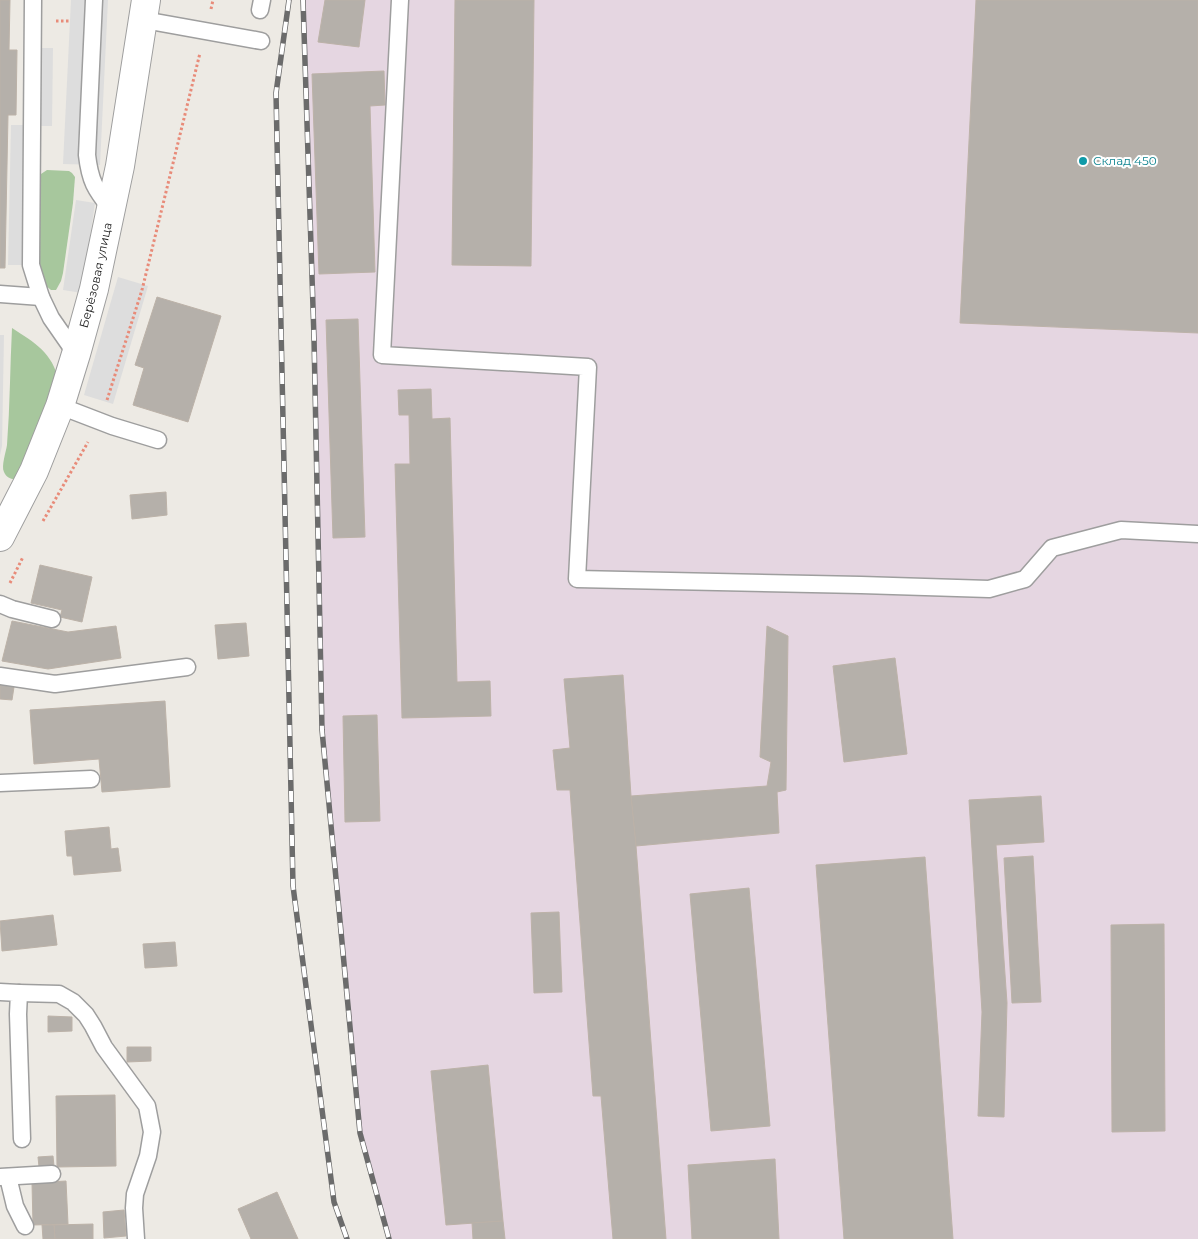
<svg xmlns="http://www.w3.org/2000/svg" width="1198" height="1239" viewBox="0 0 1198 1239" font-family="Montserrat,sans-serif">
	<style>
		.industrial { fill: #e5d6e1 }
		.forest { fill: #a7c79d }
		.parking { fill: #ddd }
		.building { fill: #b5b0aa; stroke: #bcb2a8 }
		.lines { fill: none; stroke-linecap: round; stroke-linejoin: round }
		.lane-casing { stroke: #9e9e9e; stroke-width: 19 }
		.street-casing { stroke: #9e9e9e; stroke-width: 30 }
		.path { stroke: #e88b79; stroke-width: 3; stroke-dasharray: 2.5 2.5; stroke-linecap: butt }
		.lane { stroke: #fff; stroke-width: 16 }
		.street { stroke: #fff; stroke-width: 28 }
		.rail-casing { stroke: #6b6b6b; stroke-width: 5.5 }
		.rail { stroke: #fff; stroke-width: 4; stroke-dasharray: 11; stroke-linecap: butt }
		.culture-dot { fill: #0f9aa8; stroke: #fff; stroke-width: 2 }
		.labels { text-anchor: middle; stroke-width: 4; stroke-linejoin: round; paint-order: stroke }
		.culture-label { font-size: 12px; fill: #0d838f; stroke: #fff; text-anchor: start }
		.street-label { font-size: 12px; fill: #1d1d1d; stroke: #fff }
	</style>
	<rect width="100%" height="100%" fill="#edeae4"/>
	<path class="industrial" d="M 303,0 L 1198,0 L 1198,1239 L 389,1239 L 360,1133 L 322,730 L 314,338 Z"/>
	<g class="forest">
		<path d="M 47,170 L 69,171 L 72,173 L 75,177 L 73,203 L 63,273 L 61,281 L 56,290 L 51,290 L 45,285 L 39,264 L 39,181 L 41,174 Z"/>
		<path d="M 12,328 C 35,343 52,352 59,381 L 17,479 C 11,480 6,477 4,472 C 1,466 6,452 7,445 C 10,406 10,367 12,328 Z"/>
	</g>
	<g class="parking">
		<path d="M 71,0 L 108,0 L 100,165 L 63,164 Z"/>
		<path d="M 36,48 L 53,48 L 52,126 L 35,126 Z"/>
		<path d="M 11,125 L 28,125 L 25,265 L 8,265 Z"/>
		<path d="M 76,200 L 95,203 L 82,293 L 63,290 Z"/>
		<path d="M 118,277 L 148,286 L 113,404 L 84,395 Z"/>
		<path d="M 0,335 L 4,335 L 2,446 L 0,455 Z"/>
	</g>
	<g class="building">
		<path d="M 0,0 L 10,0 L 9,50 L 17,50 L 16,115 L 8,115 L 5,268 L 0,268 Z"/>
		<path d="M 325,0 L 365,0 L 359,47 L 318,42 Z"/>
		<path d="M 455,0 L 534,0 L 531,266 L 452,265 Z"/>
		<path d="M 976,0 L 1198,0 L 1198,333 L 960,323 Z"/>
		<path d="M 384,71 L 385,105 L 370,106 L 375,272 L 319,274 L 312,74 Z"/>
		<path d="M 157,297 L 221,316 L 188,422 L 133,405 L 144,368 L 135,365 Z"/>
		<path d="M 358,319 L 365,537 L 333,538 L 326,320 Z"/>
		<path d="M 431,389 L 432,419 L 450,418 L 457,682 L 490,681 L 491,716 L 402,718 L 395,464 L 410,464 L 409,415 L 399,415 L 398,390 Z"/>
		<path d="M 166,492 L 167,515 L 132,519 L 130,495 Z"/>
		<path d="M 40,565 L 92,577 L 82,622 L 60,617 L 62,610 L 31,603 Z"/>
		<path d="M 12,621 L 68,632 L 116,626 L 121,658 L 48,669 L 2,661 Z"/>
		<path d="M 246,623 L 249,656 L 218,659 L 215,625 Z"/>
		<path d="M 767,626 L 788,636 L 786,790 L 777,792 L 779,833 L 636,846 L 631,796 L 767,786 L 771,762 L 760,757 Z"/>
		<path d="M 895,658 L 907,754 L 844,762 L 833,666 Z"/>
		<path d="M 623,675 L 631,796 L 636,846 L 666,1239 L 613,1239 L 601,1096 L 593,1096 L 570,790 L 557,790 L 553,750 L 570,748 L 564,679 Z"/>
		<path d="M 0,685 L 14,687 L 12,700 L 0,699 Z"/>
		<path d="M 165,701 L 170,787 L 102,792 L 99,759 L 34,764 L 30,710 Z"/>
		<path d="M 377,715 L 380,821 L 345,822 L 343,716 Z"/>
		<path d="M 1041,796 L 1044,842 L 996,845 L 1007,1003 L 1004,1117 L 978,1116 L 982,1012 L 969,800 Z"/>
		<path d="M 109,827 L 111,849 L 118,848 L 121,871 L 74,875 L 72,856 L 67,856 L 65,831 Z"/>
		<path d="M 1033,856 L 1041,1002 L 1012,1003 L 1004,858 Z"/>
		<path d="M 925,857 L 953,1239 L 844,1239 L 816,865 Z"/>
		<path d="M 749,888 L 770,1126 L 711,1131 L 690,894 Z"/>
		<path d="M 559,912 L 562,992 L 534,993 L 531,913 Z"/>
		<path d="M 53,915 L 57,945 L 2,951 L 0,921 Z"/>
		<path d="M 1164,924 L 1165,1131 L 1112,1132 L 1111,925 Z"/>
		<path d="M 175,942 L 177,966 L 145,968 L 143,944 Z"/>
		<path d="M 48,1016 L 72,1017 L 72,1031 L 48,1032 Z"/>
		<path d="M 127,1047 L 151,1047 L 151,1061 L 127,1062 Z"/>
		<path d="M 488,1065 L 503,1221 L 446,1225 L 431,1071 Z"/>
		<path d="M 115,1095 L 116,1166 L 57,1167 L 56,1096 Z"/>
		<path d="M 53,1156 L 54,1166 L 39,1167 L 38,1157 Z"/>
		<path d="M 775,1159 L 779,1239 L 692,1239 L 688,1165 Z"/>
		<path d="M 66,1181 L 68,1224 L 33,1225 L 32,1183 Z"/>
		<path d="M 277,1192 L 298,1239 L 251,1239 L 238,1209 Z"/>
		<path d="M 124,1210 L 126,1236 L 104,1238 L 103,1212 Z"/>
		<path d="M 503,1221 L 505,1239 L 473,1239 L 472,1223 Z"/>
		<path d="M 93,1224 L 93,1239 L 55,1239 L 54,1225 Z"/>
		<path d="M 42,1225 L 54,1225 L 55,1239 L 43,1239 Z"/>
	</g>
	<g class="lines">
		<defs>
			<g id="lane">
				<path d="M 33,0 L 31,265 L 41,297 L 51,318 L 76,354"/>
				<path d="M 94,0 L 87,155 C 90,181 95,189 111,209"/>
				<path d="M 400,0 L 382,355 L 588,367 L 577,579 L 861,585 L 989,589 L 1025,579 L 1052,548 L 1121,530 L 1198,534"/>
				<path d="M 260,10 L 262,0"/>
				<path d="M 144,20 L 261,41"/>
				<path d="M 0,294 L 41,297"/>
				<path d="M 60,406 L 112,426 L 158,440"/>
				<path d="M 0,604 L 12,609 L 52,619"/>
				<path d="M 0,676 L 55,684 L 187,667"/>
				<path d="M 0,783 L 91,779"/>
				<path d="M 0,992 L 19,993 L 18,1014 L 22,1139"/>
				<path d="M 19,993 L 59,994 L 73,1002 L 86,1015 L 93,1026 L 104,1047 L 147,1106 L 152,1132 L 148,1156 L 135,1194 L 134,1208 L 136,1239"/>
				<path d="M 0,1177 L 52,1174"/>
				<path d="M 8,1177 L 15,1206 L 25,1226"/>
			</g>
			<g id="street">
				<path id="s1" d="M 0,537 L 34,471 L 60,406 L 76,354 L 94,289 L 120,166 L 146,0"/>
			</g>
		</defs>
		<use href="#lane" class="lane-casing"/>
		<use href="#street" class="street-casing"/>
		<g class="path">
			<path d="M 211,9 L 213,0"/>
			<path d="M 56,21 L 70,21"/>
			<path d="M 107,400 L 142,290 L 200,53"/>
			<path d="M 43,521 L 88,442"/>
			<path d="M 10,583 L 23,557"/>
		</g>
		<use href="#lane" class="lane"/>
		<use href="#street" class="street"/>
		<defs>
			<g id="rail">
				<path d="M 289,0 L 276,93 L 293,886 L 334,1202 L 347,1239"/>
				<path d="M 303,0 L 314,338 L 322,730 L 360,1133 L 389,1239"/>
			</g>
		</defs>
		<use href="#rail" class="rail-casing"/>
		<use href="#rail" class="rail"/>
	</g>
	<circle class="culture-dot" cx="1083" cy="161" r="5"/>
	<g class="labels">
		<g class="culture-label">
			<text x="1093" y="165">Склад 450</text>
		</g>
		<g class="street-label">
			<text dy="4" stroke="none"><textPath href="#s1" startOffset="280">Берёзовая улица</textPath></text>
		</g>
	</g>
</svg>
